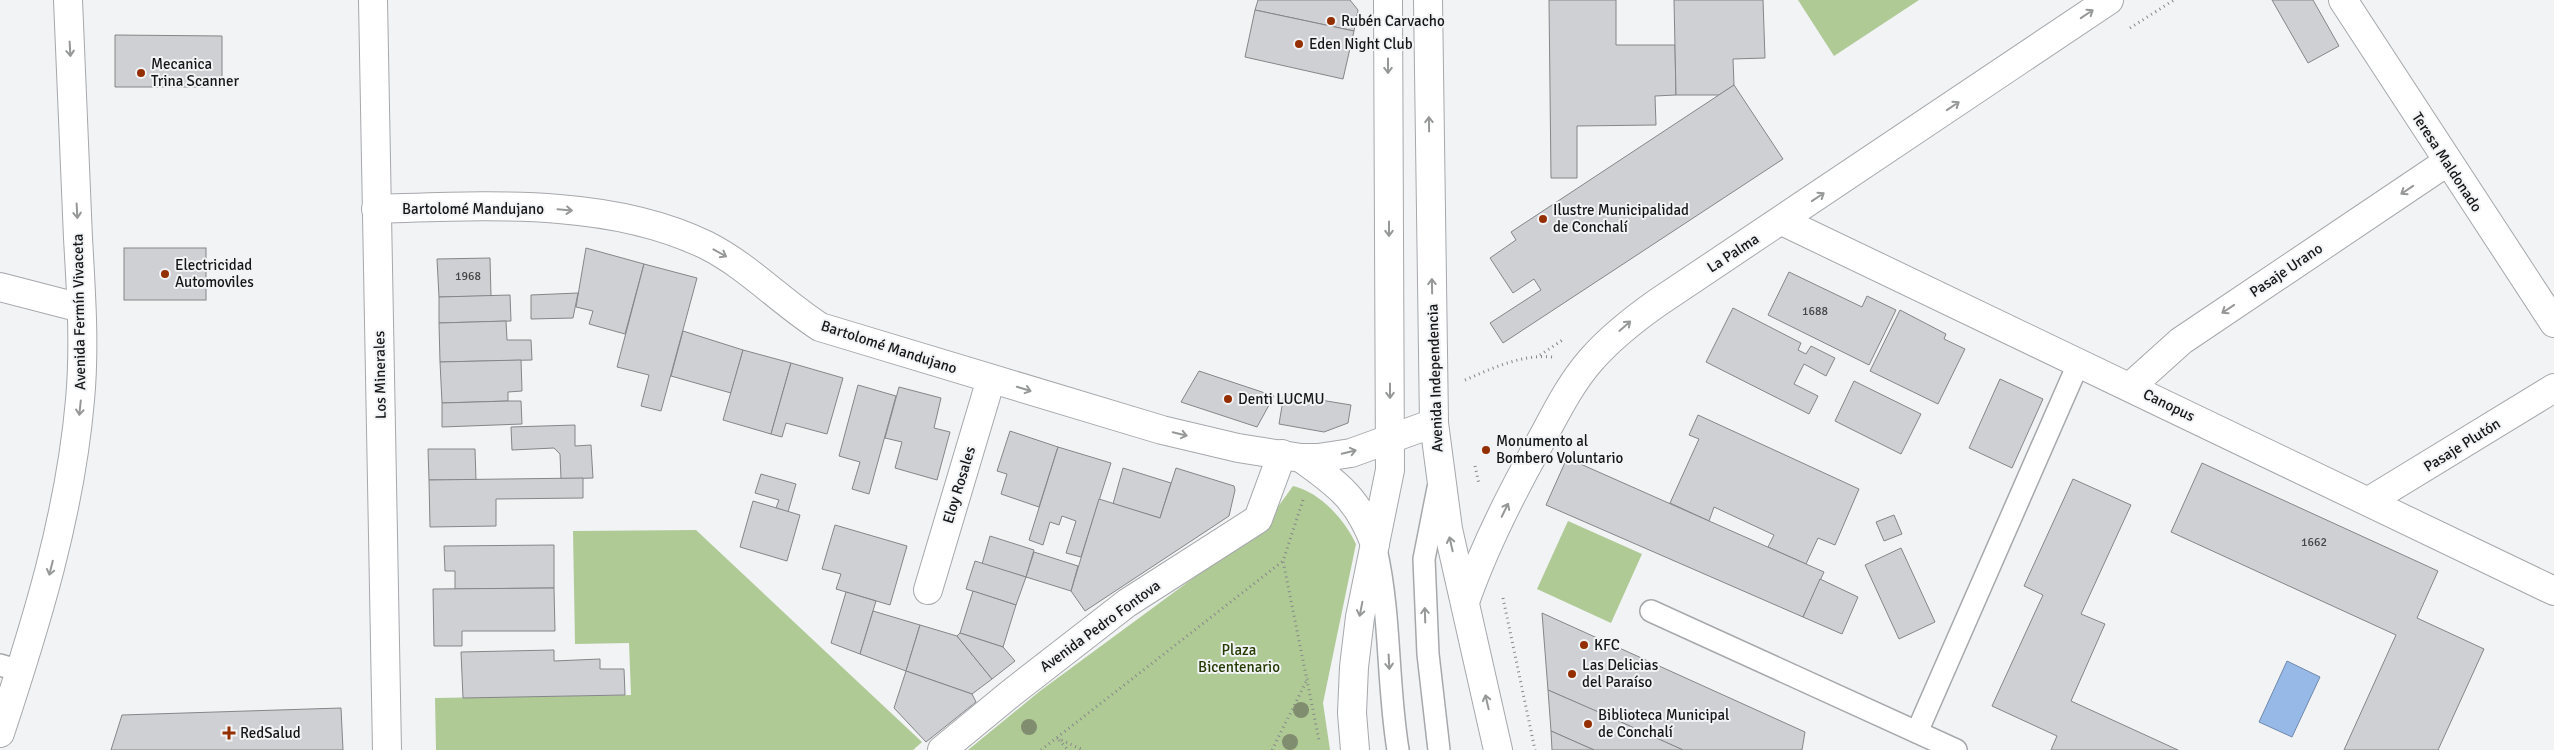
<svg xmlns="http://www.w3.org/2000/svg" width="2554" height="750" viewBox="0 0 2554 750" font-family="Signika,sans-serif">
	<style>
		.green { fill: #b0ca96 }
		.water { fill: #96b9e8; stroke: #7088aa }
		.building { fill: #ced0d3; stroke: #848688 }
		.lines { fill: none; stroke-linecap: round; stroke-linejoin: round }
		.service-casing { stroke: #a6a8ab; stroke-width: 24 }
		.minor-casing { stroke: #a6a8ab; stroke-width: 30 }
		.secondary-casing { stroke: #a6a8ab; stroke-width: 30 }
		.primary-casing { stroke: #a6a8ab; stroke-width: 30 }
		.path { stroke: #87888a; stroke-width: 3; stroke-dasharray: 1 4; stroke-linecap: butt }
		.service { stroke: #fff; stroke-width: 21 }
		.minor { stroke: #fff; stroke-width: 28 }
		.secondary { stroke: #fff; stroke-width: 28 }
		.primary { stroke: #fff; stroke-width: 28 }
		.tree { fill: #808d6e }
		.oneway { stroke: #969797 }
		.poi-dot { fill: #942f00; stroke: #f1f3f5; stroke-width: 2 }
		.labels { text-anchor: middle; stroke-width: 4; stroke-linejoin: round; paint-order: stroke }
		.number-label { font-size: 12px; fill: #444547 }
		.poi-label { font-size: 15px; fill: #161718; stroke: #f1f3f5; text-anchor: start }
		.street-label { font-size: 15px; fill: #161718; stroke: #f1f3f5 }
		.park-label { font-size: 15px; fill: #243a00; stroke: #f1f3f5 }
	</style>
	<rect width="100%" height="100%" fill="#f1f3f5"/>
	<g class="green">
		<path d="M 1798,0 L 1919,0 L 1834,56 Z"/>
		<path d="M 1293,486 C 1320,492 1345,520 1356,544 L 1323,703 L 1330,750 L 968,750 L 1040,691 L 1264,526 Z"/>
		<path d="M 1568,521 L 1642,554 L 1611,623 L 1537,589 Z"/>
		<path d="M 696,530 L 922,742 L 913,750 L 436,750 L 435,698 L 631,695 L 629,643 L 575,644 L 573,531 Z"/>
	</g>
	<path class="water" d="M 2287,661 L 2320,677 L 2292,737 L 2259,722 Z"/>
	<g class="building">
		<path d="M 1258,0 L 1350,0 L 1358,10 L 1354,31 L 1255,10 Z"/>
		<path d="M 1549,0 L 1616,0 L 1616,45 L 1675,45 L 1676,95 L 1655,96 L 1656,125 L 1577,126 L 1577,178 L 1551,178 Z"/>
		<path d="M 1674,0 L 1763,0 L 1765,58 L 1733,59 L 1734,85 L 1719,95 L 1676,95 Z"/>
		<path d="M 2272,0 L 2313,0 L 2339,46 L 2308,63 Z"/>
		<path d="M 1255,10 L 1354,31 L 1343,79 L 1245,57 Z"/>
		<path d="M 115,35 L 222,36 L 222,87 L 115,87 Z"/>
		<path d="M 1734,85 L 1783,159 L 1503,343 L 1490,323 L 1541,290 L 1534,279 L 1513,293 L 1490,258 L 1516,240 L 1511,232 Z"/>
		<rect x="124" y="248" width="82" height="52"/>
		<path d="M 586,248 L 644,264 L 625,334 L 589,324 L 593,311 L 576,307 Z"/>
		<path d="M 490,258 L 491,296 L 439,297 L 437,259 Z"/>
		<path d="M 644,264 L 697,278 L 661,411 L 641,406 L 649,375 L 617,367 Z"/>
		<path d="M 1789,272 L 1862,307 L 1867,296 L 1896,310 L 1869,365 L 1768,315 Z"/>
		<path d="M 578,293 L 573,318 L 531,319 L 531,295 Z"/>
		<path d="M 510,295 L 511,321 L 439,323 L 439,297 Z"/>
		<path d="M 1733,308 L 1801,343 L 1798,350 L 1806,354 L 1811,346 L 1835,358 L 1826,376 L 1804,364 L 1794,384 L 1818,396 L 1809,414 L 1706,362 Z"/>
		<path d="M 1900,310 L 1946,334 L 1944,339 L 1965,349 L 1938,404 L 1870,371 Z"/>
		<path d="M 506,321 L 507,340 L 531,340 L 532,360 L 440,362 L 439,323 Z"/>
		<path d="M 683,331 L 743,350 L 731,393 L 671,376 Z"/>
		<path d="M 743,350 L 791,363 L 771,434 L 723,420 Z"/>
		<path d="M 521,360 L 522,391 L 508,392 L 508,401 L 442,403 L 440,362 Z"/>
		<path d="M 791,363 L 843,378 L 827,434 L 786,423 L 782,437 L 771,434 Z"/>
		<path d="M 1199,371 L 1274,396 L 1257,427 L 1181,402 Z"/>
		<path d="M 2000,379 L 2043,399 L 2012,468 L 1969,448 Z"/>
		<path d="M 1854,381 L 1921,414 L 1901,454 L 1835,421 Z"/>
		<path d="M 858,385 L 896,396 L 869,494 L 852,489 L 860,462 L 839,456 Z"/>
		<path d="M 899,387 L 941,398 L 934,428 L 950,432 L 937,480 L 895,468 L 902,442 L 885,438 Z"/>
		<path d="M 1284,394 L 1351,405 L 1348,423 L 1324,432 L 1279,424 Z"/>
		<path d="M 508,401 L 521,401 L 522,424 L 442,427 L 442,403 Z"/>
		<path d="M 1698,415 L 1859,489 L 1835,545 L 1818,538 L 1806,564 L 1768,547 L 1774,535 L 1714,507 L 1709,521 L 1670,503 L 1699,439 L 1689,435 Z"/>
		<path d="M 575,425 L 575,446 L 591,445 L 593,478 L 561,479 L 560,454 L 554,448 L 512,450 L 511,427 Z"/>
		<path d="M 1010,431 L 1058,447 L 1039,507 L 1001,494 L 1007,474 L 997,471 Z"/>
		<path d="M 1058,447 L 1111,463 L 1081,557 L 1066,553 L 1076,521 L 1062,516 L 1059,525 L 1050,522 L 1043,545 L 1029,540 Z"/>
		<path d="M 428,449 L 475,449 L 476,480 L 429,480 Z"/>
		<path d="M 1567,458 L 1824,572 L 1803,617 L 1546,505 Z"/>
		<path d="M 2202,463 L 2438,571 L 2417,618 L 2484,649 L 2438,750 L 2344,750 L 2396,635 L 2171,532 Z"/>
		<path d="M 1123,468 L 1171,483 L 1160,518 L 1113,504 Z"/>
		<path d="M 1176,468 L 1234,486 L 1235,490 L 1229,516 L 1085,611 L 1071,591 L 1099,499 L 1160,518 Z"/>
		<path d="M 761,474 L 796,484 L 788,512 L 776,508 L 779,500 L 755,493 Z"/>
		<path d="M 583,478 L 583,498 L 496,499 L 496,526 L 430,527 L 429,480 Z"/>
		<path d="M 2073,479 L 2131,505 L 2081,614 L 2105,624 L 2071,701 L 2178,750 L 2051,750 L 2057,736 L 1992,706 L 2043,595 L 2024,586 Z"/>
		<path d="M 753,501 L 800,515 L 787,561 L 740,547 Z"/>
		<path d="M 1894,515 L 1902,534 L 1884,541 L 1876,522 Z"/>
		<path d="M 835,525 L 907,546 L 890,605 L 836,589 L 841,574 L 822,569 Z"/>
		<path d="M 990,536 L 1034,550 L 1026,577 L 982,564 Z"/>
		<path d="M 554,545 L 554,588 L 455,589 L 455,571 L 445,571 L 444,546 Z"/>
		<path d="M 1901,548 L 1935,622 L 1899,639 L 1865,565 Z"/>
		<path d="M 1034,552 L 1078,566 L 1071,591 L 1026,577 Z"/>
		<path d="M 975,561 L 1026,577 L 1016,605 L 966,589 Z"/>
		<path d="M 1820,579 L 1858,597 L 1842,634 L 1803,617 Z"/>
		<path d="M 554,588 L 555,631 L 462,631 L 462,646 L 434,646 L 433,589 Z"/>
		<path d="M 973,591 L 1016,605 L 1003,647 L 960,633 Z"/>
		<path d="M 846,592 L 876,601 L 860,654 L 831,643 Z"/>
		<path d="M 873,611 L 920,625 L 906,671 L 860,654 Z"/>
		<path d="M 1542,613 L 1805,732 L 1802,750 L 1683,750 L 1548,690 Z"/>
		<path d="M 920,625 L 957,636 L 992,679 L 972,694 L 906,671 Z"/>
		<path d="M 960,633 L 1003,647 L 1015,661 L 992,679 L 957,636 Z"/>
		<path d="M 554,650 L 554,661 L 600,659 L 600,669 L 624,669 L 625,695 L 463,698 L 461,652 Z"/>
		<path d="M 906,671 L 972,694 L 976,702 L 926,742 L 894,708 Z"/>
		<path d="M 1548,690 L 1610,717 L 1683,750 L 1594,750 L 1551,731 Z"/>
		<path d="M 341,708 L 343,750 L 111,750 L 122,715 Z"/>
		<path d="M 1551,731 L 1594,750 L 1552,750 Z"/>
	</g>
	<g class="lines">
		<defs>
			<g id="service">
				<path d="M 1438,488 L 1424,559 L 1428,654 L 1439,750"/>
				<path d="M 1376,549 C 1391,615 1387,683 1398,750"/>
				<path d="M 1651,611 L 1956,750"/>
				<path d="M 0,665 L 21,671"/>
				<path d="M 1917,732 L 2079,362"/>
			</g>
			<g id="minor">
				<path d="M 373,0 L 387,750"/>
				<path d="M 2343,0 L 2554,323"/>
				<path d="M 376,209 C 483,206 607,197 706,245 C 748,266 781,302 820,327 L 1162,430 L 1238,448 L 1301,458 L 1318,458 L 1351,453 L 1434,423"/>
				<path d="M 1782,221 L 2554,591"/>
				<path d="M 0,287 L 81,308"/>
				<path d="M 2131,386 L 2181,341 L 2447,162"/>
				<path d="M 1301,458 C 1339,485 1358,499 1375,544"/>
				<path d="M 2369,501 L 2554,388"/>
				<path d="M 928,590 L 991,379"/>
				<path d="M 942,750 L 1010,694 L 1127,603 L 1258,519 L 1282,454"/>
			</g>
			<g id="secondary">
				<path d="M 1465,602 C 1484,547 1511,494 1539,444 C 1555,415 1569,385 1591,360 C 1611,337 1633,320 1657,303 L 2109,0"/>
				<path d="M 0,733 C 36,624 70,515 80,400 C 85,346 81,292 78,238 C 75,158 71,79 68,0"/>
			</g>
			<g id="primary">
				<path d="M 1428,0 L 1434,423 L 1448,529 L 1498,750"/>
				<path d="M 1355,750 L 1352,713 L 1354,667 L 1360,617 L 1390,470 L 1388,0"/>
			</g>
		</defs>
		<use href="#service" class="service-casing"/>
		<use href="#minor" class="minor-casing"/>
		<use href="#secondary" class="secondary-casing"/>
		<use href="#primary" class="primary-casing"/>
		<g class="path">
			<path d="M 2130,28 L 2174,0"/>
			<path d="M 1540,355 L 1564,339"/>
			<path d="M 1465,380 C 1493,368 1522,354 1552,357"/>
			<path d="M 1475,466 L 1479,484"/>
			<path d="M 1303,500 L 1283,561 L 1319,740"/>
			<path d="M 1503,598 L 1535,750"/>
			<path d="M 1057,738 L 1083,750"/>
			<path d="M 1059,740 L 1068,750"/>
			<path d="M 1041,750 L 1283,561"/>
			<path d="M 1272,750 L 1308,678"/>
		</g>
		<use href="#service" class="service"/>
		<use href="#minor" class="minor"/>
		<use href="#secondary" class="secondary"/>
		<use href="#primary" class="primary"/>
	</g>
	<g class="tree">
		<circle cx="1301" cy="710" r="8"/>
		<circle cx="1029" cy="727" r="8"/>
		<circle cx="1290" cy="742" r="8"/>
	</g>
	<defs><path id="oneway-shaft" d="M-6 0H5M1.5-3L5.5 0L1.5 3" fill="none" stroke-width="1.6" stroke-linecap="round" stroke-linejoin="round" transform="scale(1.25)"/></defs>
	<g class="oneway">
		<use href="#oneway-shaft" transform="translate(2087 14) rotate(-34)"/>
		<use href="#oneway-shaft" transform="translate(70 49) rotate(87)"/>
		<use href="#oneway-shaft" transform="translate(1388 66) rotate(90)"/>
		<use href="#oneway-shaft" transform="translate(1953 106) rotate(-34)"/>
		<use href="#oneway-shaft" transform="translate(1429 124) rotate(-91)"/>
		<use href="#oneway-shaft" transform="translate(2407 190) rotate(146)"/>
		<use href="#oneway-shaft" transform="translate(1818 197) rotate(-34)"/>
		<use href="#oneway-shaft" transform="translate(565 210) rotate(5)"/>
		<use href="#oneway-shaft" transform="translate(77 211) rotate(87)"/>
		<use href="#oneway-shaft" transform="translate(1389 229) rotate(90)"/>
		<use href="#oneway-shaft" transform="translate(720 253) rotate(29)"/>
		<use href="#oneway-shaft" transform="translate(1432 286) rotate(-91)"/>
		<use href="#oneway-shaft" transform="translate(2228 309) rotate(146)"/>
		<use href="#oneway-shaft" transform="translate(1625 326) rotate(-41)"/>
		<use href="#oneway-shaft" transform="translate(1024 389) rotate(17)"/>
		<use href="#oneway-shaft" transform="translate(1390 391) rotate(90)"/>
		<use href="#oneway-shaft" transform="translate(80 408) rotate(96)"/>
		<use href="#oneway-shaft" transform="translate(1180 434) rotate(14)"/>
		<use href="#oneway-shaft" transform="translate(1349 452) rotate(-14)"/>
		<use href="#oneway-shaft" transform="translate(1505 510) rotate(-64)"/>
		<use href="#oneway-shaft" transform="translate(1451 544) rotate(-103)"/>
		<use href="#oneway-shaft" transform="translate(51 568) rotate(104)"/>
		<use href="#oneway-shaft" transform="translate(1361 609) rotate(101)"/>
		<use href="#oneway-shaft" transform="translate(1425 615) rotate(-92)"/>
		<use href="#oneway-shaft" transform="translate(1389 662) rotate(87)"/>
		<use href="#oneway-shaft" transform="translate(1487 702) rotate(-103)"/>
	</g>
	<g class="poi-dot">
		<circle cx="1331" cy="21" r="5"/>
		<circle cx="1299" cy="44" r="5"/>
		<circle cx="141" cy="73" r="5"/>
		<circle cx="1543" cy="219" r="5"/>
		<circle cx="165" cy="274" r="5"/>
		<circle cx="1228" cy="399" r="5"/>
		<circle cx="1486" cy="450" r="5"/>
		<circle cx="1584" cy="645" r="5"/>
		<circle cx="1572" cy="674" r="5"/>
		<circle cx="1588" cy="724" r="5"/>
		<path d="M226.5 725.5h5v5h5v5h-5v5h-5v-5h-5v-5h5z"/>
	</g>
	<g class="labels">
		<g class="number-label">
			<text x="468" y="280">1968</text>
			<text x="1815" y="315">1688</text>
			<text x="2314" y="546">1662</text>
		</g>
		<g class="poi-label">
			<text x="1341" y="26">Rubén Carvacho</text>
			<text x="1309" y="49">Eden Night Club</text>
			<text x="151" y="69">Mecanica<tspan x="151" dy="17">Trina Scanner</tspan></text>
			<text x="1553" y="215">Ilustre Municipalidad<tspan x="1553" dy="17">de Conchalí</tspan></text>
			<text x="175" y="270">Electricidad<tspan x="175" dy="17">Automoviles</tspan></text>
			<text x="1238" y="404">Denti LUCMU</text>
			<text x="1496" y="446">Monumento al<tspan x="1496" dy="17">Bombero Voluntario</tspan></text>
			<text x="1594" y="650">KFC</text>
			<text x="1582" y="670">Las Delicias<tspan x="1582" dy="17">del Paraíso</tspan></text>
			<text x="1598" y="720">Biblioteca Municipal<tspan x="1598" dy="17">de Conchalí</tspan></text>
			<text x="240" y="738">RedSalud</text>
		</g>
		<g class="street-label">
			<text transform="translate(2447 162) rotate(57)" y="5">Teresa Maldonado</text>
			<text x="473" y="214">Bartolomé Mandujano</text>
			<text transform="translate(1733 253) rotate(-33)" y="5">La Palma</text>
			<text transform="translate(2286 270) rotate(-34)" y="5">Pasaje Urano</text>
			<text transform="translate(79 312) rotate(-91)" y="5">Avenida Fermín Vivaceta</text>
			<text transform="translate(889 347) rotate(18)" y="5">Bartolomé Mandujano</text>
			<text transform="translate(380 375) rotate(-91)" y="5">Los Minerales</text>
			<text transform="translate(1435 378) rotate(-92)" y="5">Avenida Independencia</text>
			<text transform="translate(2169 405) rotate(26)" y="5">Canopus</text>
			<text transform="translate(2462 445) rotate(-32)" y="5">Pasaje Plutón</text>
			<text transform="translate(959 485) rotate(-73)" y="5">Eloy Rosales</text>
			<text transform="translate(1100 626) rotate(-36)" y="5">Avenida Pedro Fontova</text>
		</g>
		<g class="park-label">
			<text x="1239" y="655">Plaza<tspan x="1239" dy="17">Bicentenario</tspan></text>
		</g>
	</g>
</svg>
